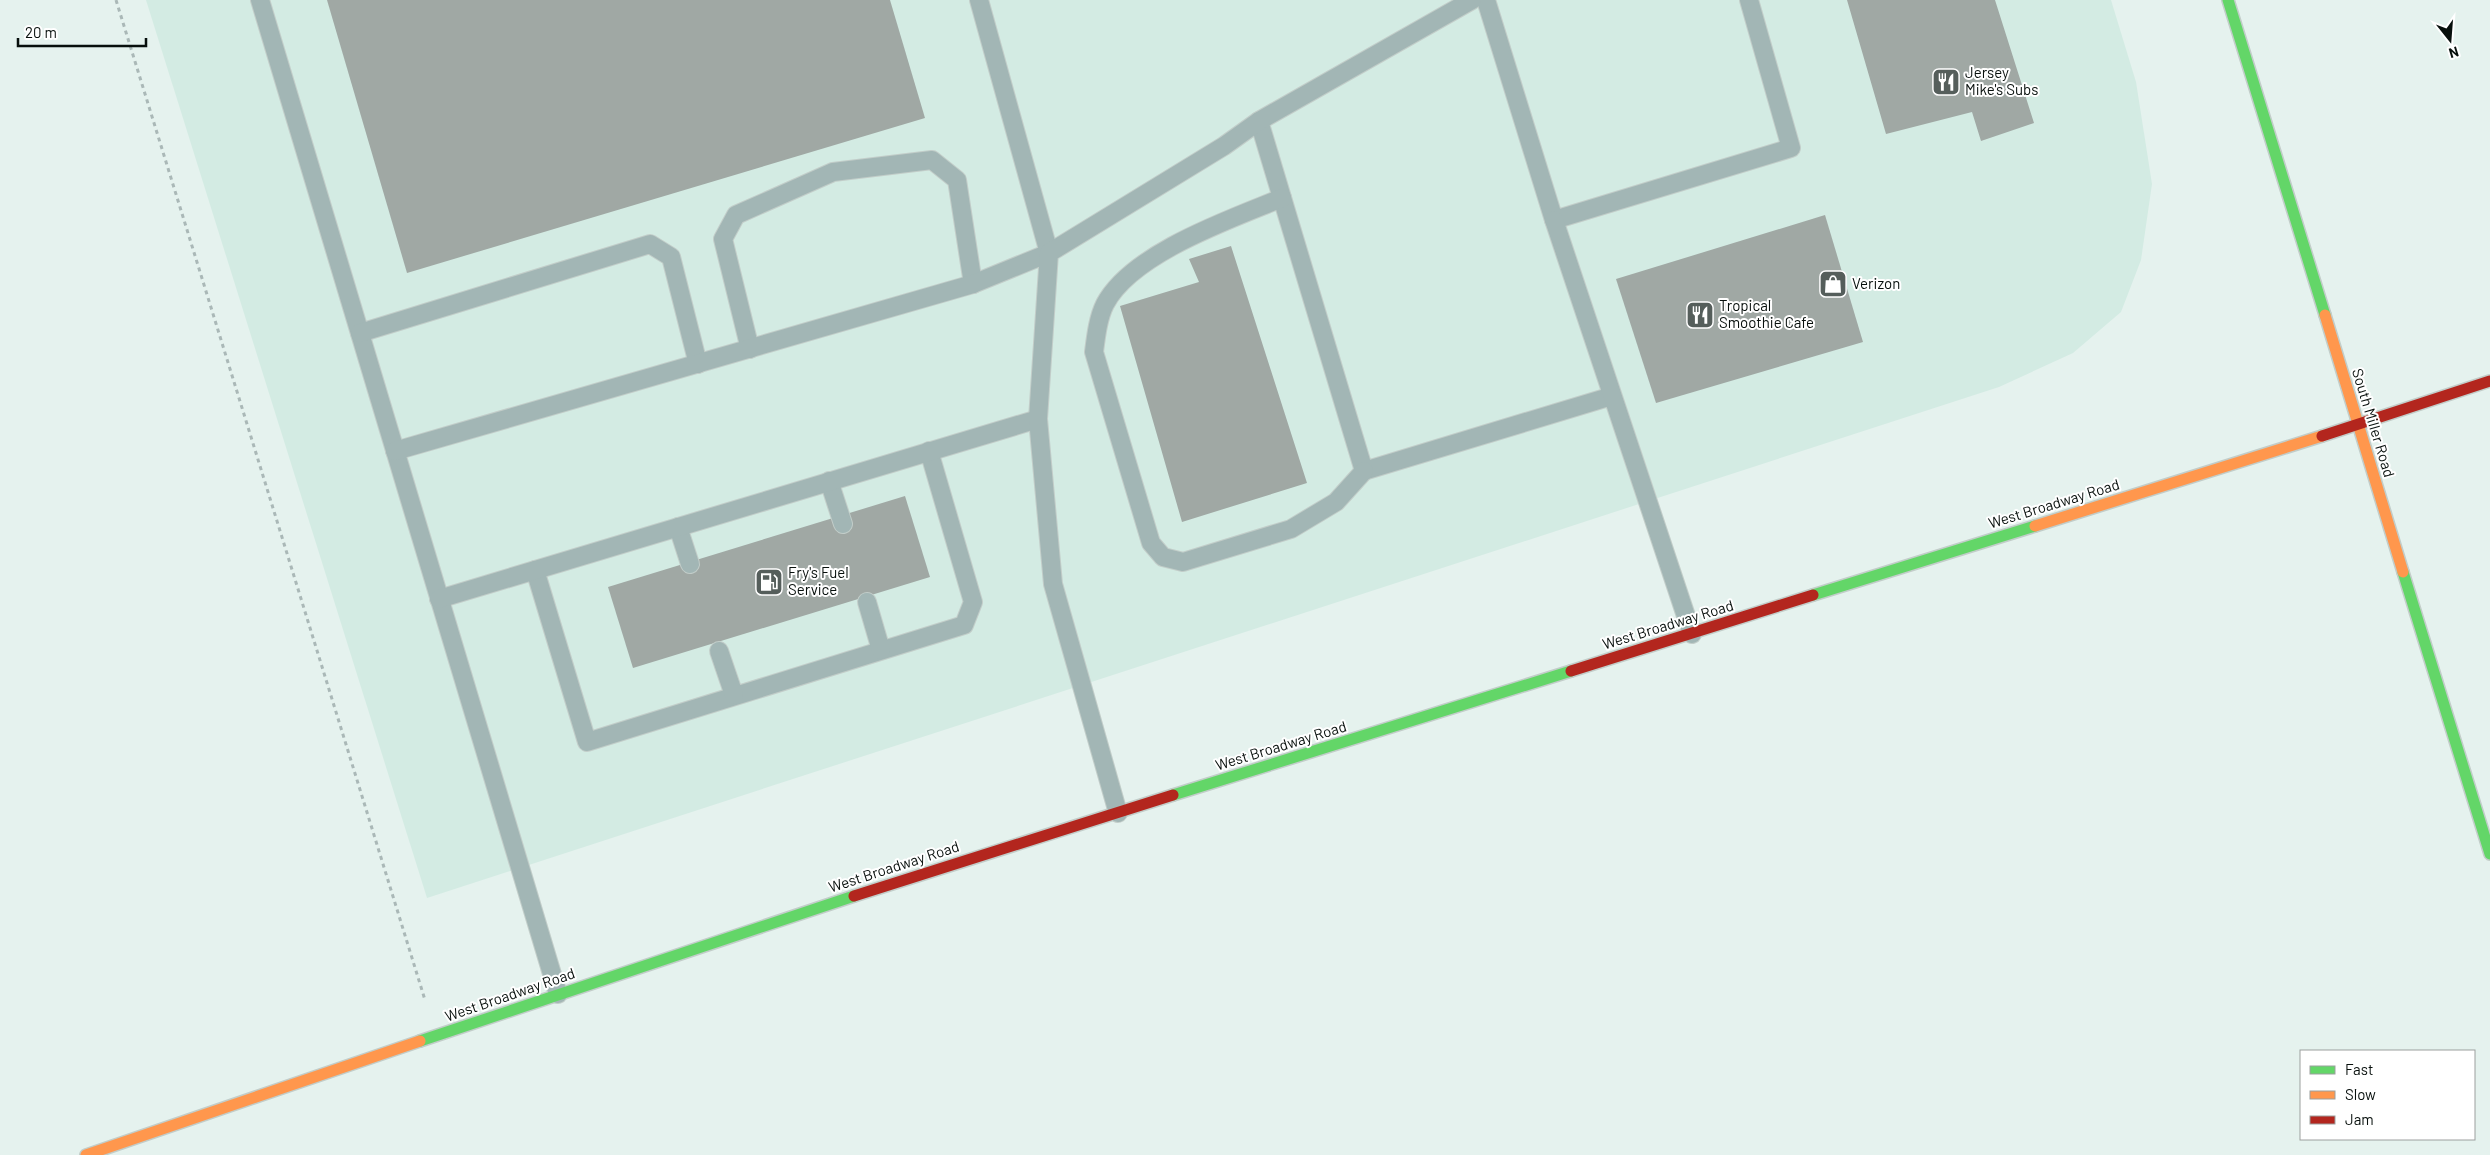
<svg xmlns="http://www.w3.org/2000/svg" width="2490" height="1155" viewBox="0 0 2490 1155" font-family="Barlow,sans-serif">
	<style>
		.built { fill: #d3ebe3 }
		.building { fill: #a0a8a4 }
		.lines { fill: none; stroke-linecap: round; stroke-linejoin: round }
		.lane-casing { stroke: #c2cdc9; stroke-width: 20 }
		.fast-casing { stroke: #c2cdc9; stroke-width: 14 }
		.slow-casing { stroke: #c2cdc9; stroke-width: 14 }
		.jam-casing { stroke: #c2cdc9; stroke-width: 14 }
		.path { stroke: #aab8b7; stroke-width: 3; stroke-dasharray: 4 4; stroke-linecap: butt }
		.lane { stroke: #a2b6b5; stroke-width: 18 }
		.fast { stroke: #63d668; stroke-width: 11 }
		.slow { stroke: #ff974d; stroke-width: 11 }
		.jam { stroke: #b3261e; stroke-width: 11 }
		.labels { text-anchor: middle; stroke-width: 4; stroke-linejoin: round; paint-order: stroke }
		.poi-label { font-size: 15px; fill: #070f0c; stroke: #fff; text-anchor: start }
		.street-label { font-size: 15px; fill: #070f0c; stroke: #fff }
	</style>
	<rect width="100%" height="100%" fill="#e5f2ee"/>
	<path class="built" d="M 146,0 L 2111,0 L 2136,82 L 2152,184 L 2141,260 L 2121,312 L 2073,353 L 1999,387 L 427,898 Z"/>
	<g class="building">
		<path d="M 327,0 L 890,0 L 925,118 L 407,273 Z"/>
		<path d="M 1847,0 L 1995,0 L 2034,123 L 1981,141 L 1972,112 L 1886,134 Z"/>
		<path d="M 1825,215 L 1863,342 L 1656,403 L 1616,279 Z"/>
		<path d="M 1231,246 L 1307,483 L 1182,522 L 1120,306 L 1199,282 L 1189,259 Z"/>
		<path d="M 905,496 L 930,577 L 633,668 L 608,587 Z"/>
	</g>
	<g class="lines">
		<defs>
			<g id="lane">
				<path d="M 260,0 L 558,994"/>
				<path d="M 1486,0 L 1554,220 L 1791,148 L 1749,0"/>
				<path d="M 1259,121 L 1364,471 L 1612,396"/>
				<path d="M 1282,198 C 1231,219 1132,253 1105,304 C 1098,318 1096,336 1094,352 L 1151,543 L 1163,557 L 1183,562 L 1291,529 L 1336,502 L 1364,471"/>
				<path d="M 1554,220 L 1692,634"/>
				<path d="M 360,333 L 650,244 L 671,257 L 698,364"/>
				<path d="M 750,349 L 723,239 L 736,215 L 833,172 L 932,160 L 957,180 L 973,284"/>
				<path d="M 395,451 L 973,284 L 1049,253 L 979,0"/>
				<path d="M 829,481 L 843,524"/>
				<path d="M 678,527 L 690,564"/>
				<path d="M 535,570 L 587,742 L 964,625 L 973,602 L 929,451"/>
				<path d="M 439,599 L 1038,419"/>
				<path d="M 867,602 L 881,650"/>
				<path d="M 719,651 L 734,695"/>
				<path d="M 1118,813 L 1053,584 L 1038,419 L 1049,253 L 1224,146 L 1259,121 L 1472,0"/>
			</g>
			<g id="fast">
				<path d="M 2228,0 L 2325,315"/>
				<path d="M 2403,572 L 2490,854"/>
				<path d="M 1813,595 L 2035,526"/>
				<path d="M 1173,795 L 1571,671"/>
				<path d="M 420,1041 L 854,896"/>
			</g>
			<g id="slow">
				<path d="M 2325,315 L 2403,572"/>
				<path d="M 2035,526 L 2322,436"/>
				<path d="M 86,1155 L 420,1041"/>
			</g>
			<g id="jam">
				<path d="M 2322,436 L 2490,381"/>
				<path d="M 1571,671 L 1813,595"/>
				<path d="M 854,896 L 1173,795"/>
			</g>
		</defs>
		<use href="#lane" class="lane-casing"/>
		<use href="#fast" class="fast-casing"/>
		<use href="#slow" class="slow-casing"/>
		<use href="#jam" class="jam-casing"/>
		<path class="path" d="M 116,0 L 425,1000"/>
		<use href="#lane" class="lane"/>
		<use href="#fast" class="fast"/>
		<use href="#slow" class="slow"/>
		<use href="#jam" class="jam"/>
	</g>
	<defs>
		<symbol id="restaurant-square" viewBox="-11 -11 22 22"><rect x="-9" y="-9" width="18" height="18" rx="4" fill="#555e5b" stroke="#fff"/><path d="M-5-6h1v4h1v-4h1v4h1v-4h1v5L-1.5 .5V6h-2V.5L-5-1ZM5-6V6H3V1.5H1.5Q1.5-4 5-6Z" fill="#fff"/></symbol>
		<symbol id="shop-square" viewBox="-11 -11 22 22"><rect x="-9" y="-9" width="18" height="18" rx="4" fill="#555e5b" stroke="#fff"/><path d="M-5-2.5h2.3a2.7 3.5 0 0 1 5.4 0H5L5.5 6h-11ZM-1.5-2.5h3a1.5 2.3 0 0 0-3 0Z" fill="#fff"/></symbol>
		<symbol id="fuel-square" viewBox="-11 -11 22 22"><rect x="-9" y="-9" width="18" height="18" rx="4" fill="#555e5b" stroke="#fff"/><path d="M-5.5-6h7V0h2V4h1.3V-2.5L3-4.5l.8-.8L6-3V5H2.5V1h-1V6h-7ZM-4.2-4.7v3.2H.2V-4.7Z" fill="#fff"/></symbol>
	</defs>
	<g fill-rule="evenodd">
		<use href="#restaurant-square" x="1930" y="66" width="32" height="32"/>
		<use href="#shop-square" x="1817" y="268" width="32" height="32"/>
		<use href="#restaurant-square" x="1684" y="299" width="32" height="32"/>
		<use href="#fuel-square" x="753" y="566" width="32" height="32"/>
	</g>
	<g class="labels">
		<g class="poi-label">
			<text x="1965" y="78">Jersey<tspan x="1965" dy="17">Mike's Subs</tspan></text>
			<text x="1852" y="289">Verizon</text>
			<text x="1719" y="311">Tropical<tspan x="1719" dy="17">Smoothie Cafe</tspan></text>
			<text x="788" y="578">Fry's Fuel<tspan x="788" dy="17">Service</tspan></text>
		</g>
		<g class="street-label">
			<text transform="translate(2373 423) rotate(73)" y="5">South Miller Road</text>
			<text transform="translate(2054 504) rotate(-17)" y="5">West Broadway Road</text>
			<text transform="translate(1668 625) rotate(-17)" y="5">West Broadway Road</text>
			<text transform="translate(1281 746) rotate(-17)" y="5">West Broadway Road</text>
			<text transform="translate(894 867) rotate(-18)" y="5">West Broadway Road</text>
			<text transform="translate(510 995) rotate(-19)" y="5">West Broadway Road</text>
		</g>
	</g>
	<rect x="2300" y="1050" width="175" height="90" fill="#ffffff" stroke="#9c9f9e"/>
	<rect x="2310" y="1066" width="25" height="8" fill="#63d668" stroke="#9c9f9e"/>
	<text x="2345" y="1075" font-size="15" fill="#070f0c">Fast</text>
	<rect x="2310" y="1091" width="25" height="8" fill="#ff974d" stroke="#9c9f9e"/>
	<text x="2345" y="1100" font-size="15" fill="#070f0c">Slow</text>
	<rect x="2310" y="1116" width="25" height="8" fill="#b3261e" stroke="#9c9f9e"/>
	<text x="2345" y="1125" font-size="15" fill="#070f0c">Jam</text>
	<g transform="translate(2450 40) rotate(163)" stroke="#ffffff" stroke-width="4" paint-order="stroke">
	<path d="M0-4L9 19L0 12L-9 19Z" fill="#070f0c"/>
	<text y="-8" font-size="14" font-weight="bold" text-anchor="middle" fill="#070f0c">N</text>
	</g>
	<path d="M18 38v8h128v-8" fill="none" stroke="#070f0c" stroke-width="2.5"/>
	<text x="25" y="38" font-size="15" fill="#070f0c" stroke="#ffffff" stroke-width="4" paint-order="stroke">20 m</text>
</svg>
